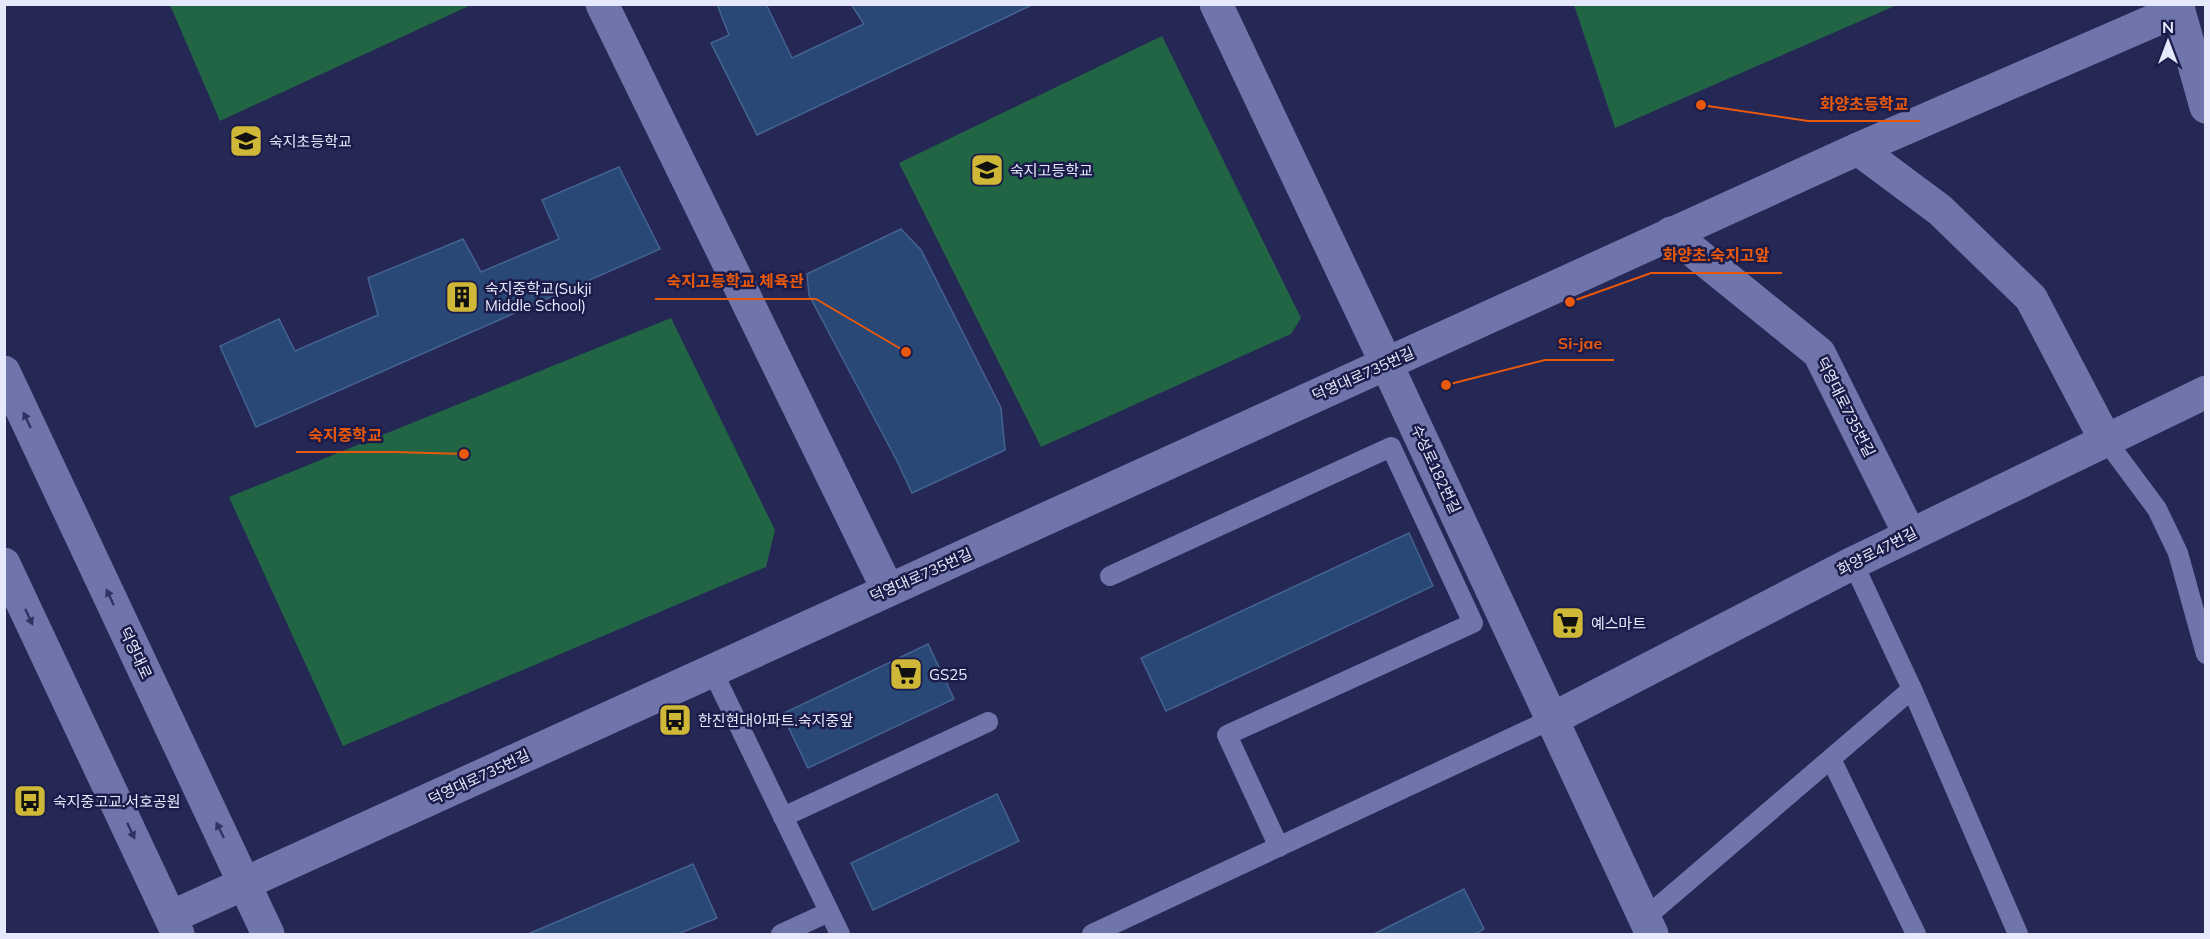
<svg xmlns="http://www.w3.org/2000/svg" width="2210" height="939" font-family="Mulish,'Noto Sans KR',sans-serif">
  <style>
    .green { fill: #216544 }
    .building { fill: #294876; stroke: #456391; stroke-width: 1.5 }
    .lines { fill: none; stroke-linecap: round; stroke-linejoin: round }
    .lane { stroke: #6f75aa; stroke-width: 20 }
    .street { stroke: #6f75aa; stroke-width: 33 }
    .secondary { stroke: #6f75aa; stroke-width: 33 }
    .oneway { fill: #313262 }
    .labels { text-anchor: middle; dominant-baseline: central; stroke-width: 5; stroke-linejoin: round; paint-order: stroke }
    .poi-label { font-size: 15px; fill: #e6e9fb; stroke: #1c1c4a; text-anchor: start }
    .street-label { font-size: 15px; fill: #e6e9fb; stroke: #1c1c4a }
    .leader { fill: none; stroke: #e8590c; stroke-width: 2 }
    .callout-dot { fill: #e8590c; stroke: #1c1c4a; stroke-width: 2 }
    .callout-label { font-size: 16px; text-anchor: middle; font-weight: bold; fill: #e8590c; stroke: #1c1c4a; stroke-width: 5; stroke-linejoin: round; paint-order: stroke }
  </style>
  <rect width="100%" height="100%" fill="#252755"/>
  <g class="green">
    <polygon points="170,5 471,5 220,121"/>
    <polygon points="1574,5 1574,4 1897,5 1615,128"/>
    <polygon points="1162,36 1301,318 1291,334 1041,447 899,163"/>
    <polygon points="671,318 775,530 766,567 343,746 229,497"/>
  </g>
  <g class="building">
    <polygon points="717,4 766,4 792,58 864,24 851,4 1034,4 757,135 711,43 729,35"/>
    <polygon points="619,167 660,249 256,427 220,346 279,319 295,351 378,315 368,278 463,239 481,272 559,239 542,200"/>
    <polygon points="901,229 921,250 1001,408 1005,450 912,493 897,461 809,295 807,274"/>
    <polygon points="1409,533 1433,586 1166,711 1141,658"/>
    <polygon points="928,644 954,699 808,768 782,714"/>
    <polygon points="997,794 1019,841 873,910 851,863"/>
    <polygon points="693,864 717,918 678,934 528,934"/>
    <polygon points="1464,889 1484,929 1475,934 1374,934"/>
  </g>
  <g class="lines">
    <g class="lane">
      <polyline points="2105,439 2157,509 2178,553 2206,654"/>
      <polyline points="1110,576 1391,447 1473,623 1227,735 1279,847"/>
      <polyline points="712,670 840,934"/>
      <polyline points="1912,689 2018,934"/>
      <polyline points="1831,759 1916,934"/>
      <polyline points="783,817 988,722"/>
      <polyline points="1645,918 1912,689 1853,563"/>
      <polyline points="781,934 829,912"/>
      <polyline points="1092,934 1552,719"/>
    </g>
    <g class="street">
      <polyline points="602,4 888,590"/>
      <polyline points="1216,4 1386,363 1652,934"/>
      <polyline points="1858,149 1940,210 2031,298 2105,439"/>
      <polyline points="1671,233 1819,353 1910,535"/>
      <polyline points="1552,719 1853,563 2206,392"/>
      <polyline points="171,917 1858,149 2178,10"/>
    </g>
    <g class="secondary">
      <polyline points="2177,4 2206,107"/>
      <polyline points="4,372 268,934"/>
      <polyline points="4,564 178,934"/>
    </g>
  </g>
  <defs><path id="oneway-solid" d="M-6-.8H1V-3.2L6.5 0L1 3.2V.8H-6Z" transform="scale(1.5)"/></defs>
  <g class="oneway">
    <use href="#oneway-solid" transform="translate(27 420) rotate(-115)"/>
    <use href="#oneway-solid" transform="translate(110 597) rotate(-115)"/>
    <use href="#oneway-solid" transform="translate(29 617) rotate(65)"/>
    <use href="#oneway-solid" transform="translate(220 830) rotate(-116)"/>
    <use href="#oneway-solid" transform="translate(131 831) rotate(65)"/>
  </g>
  <defs>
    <symbol id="school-square" viewBox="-11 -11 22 22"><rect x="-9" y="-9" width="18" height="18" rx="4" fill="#cfb837" stroke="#1c1c4a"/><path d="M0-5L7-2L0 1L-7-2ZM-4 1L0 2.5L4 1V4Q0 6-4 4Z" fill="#111"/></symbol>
    <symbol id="building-square" viewBox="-11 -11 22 22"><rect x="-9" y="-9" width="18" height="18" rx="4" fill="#cfb837" stroke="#1c1c4a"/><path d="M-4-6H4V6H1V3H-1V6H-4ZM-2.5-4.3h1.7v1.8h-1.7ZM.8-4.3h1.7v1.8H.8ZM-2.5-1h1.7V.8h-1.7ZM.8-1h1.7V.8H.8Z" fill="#111"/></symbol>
    <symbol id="supermarket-square" viewBox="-11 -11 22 22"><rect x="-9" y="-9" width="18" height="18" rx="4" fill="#cfb837" stroke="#1c1c4a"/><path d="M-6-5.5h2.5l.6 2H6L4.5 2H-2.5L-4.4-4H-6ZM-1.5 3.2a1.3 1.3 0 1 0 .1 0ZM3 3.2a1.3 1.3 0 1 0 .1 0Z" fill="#111"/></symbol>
    <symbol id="bus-square" viewBox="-11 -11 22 22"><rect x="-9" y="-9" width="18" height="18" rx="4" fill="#cfb837" stroke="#1c1c4a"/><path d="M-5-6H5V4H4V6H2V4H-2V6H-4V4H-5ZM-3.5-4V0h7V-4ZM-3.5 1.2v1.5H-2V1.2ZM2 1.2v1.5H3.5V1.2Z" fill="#111"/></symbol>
  </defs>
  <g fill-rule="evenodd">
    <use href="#school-square" x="227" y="122" width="38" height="38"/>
    <use href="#school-square" x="968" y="151" width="38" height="38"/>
    <use href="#building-square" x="443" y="278" width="38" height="38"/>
    <use href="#supermarket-square" x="1549" y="604" width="38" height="38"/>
    <use href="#supermarket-square" x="887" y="655" width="38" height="38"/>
    <use href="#bus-square" x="656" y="701" width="38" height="38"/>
    <use href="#bus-square" x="11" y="782" width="38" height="38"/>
  </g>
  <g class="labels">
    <g class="poi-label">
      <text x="269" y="141">숙지초등학교</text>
      <text x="1010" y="170">숙지고등학교</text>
      <text x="485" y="288">숙지중학교(Sukji<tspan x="485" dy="17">Middle School)</tspan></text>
      <text x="1591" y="623">예스마트</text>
      <text x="929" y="674">GS25</text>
      <text x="698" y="720">한진현대아파트.숙지중앞</text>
      <text x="53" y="801">숙지중고교.서호공원</text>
    </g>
    <g class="street-label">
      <text transform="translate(1363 374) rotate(-24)">덕영대로735번길</text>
      <text transform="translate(1846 407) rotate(63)">덕영대로735번길</text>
      <text transform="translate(1436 469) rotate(65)">수성로182번길</text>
      <text transform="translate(1877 551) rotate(-27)">화양로47번길</text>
      <text transform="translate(921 575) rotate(-24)">덕영대로735번길</text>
      <text transform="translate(136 653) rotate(65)">덕영대로</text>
      <text transform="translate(479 777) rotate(-25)">덕영대로735번길</text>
    </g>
  </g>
  <path class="leader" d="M1701 105L1808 121H1920M1570 302L1651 273H1782M906 352L816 299H655M1446 385L1545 360H1614M464 454L394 452H296"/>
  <g class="callout-dot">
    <circle cx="1701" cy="105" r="6"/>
    <circle cx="1570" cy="302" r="6"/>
    <circle cx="906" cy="352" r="6"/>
    <circle cx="1446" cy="385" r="6"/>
    <circle cx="464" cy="454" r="6"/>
  </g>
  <g class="callout-label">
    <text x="1864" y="110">화양초등학교</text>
    <text x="1716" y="261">화양초.숙지고앞</text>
    <text x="735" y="287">숙지고등학교 체육관</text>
    <text x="1580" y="349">Si-jae</text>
    <text x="345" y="441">숙지중학교</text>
  </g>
  <rect width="2210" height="939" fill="none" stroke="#e6e9fb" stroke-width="12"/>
  <g transform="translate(2168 42)" stroke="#1c1c4a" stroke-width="4.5" paint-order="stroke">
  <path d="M0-4.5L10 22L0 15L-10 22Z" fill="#e6e9fb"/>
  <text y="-9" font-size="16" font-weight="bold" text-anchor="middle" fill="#e6e9fb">N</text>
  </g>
</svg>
